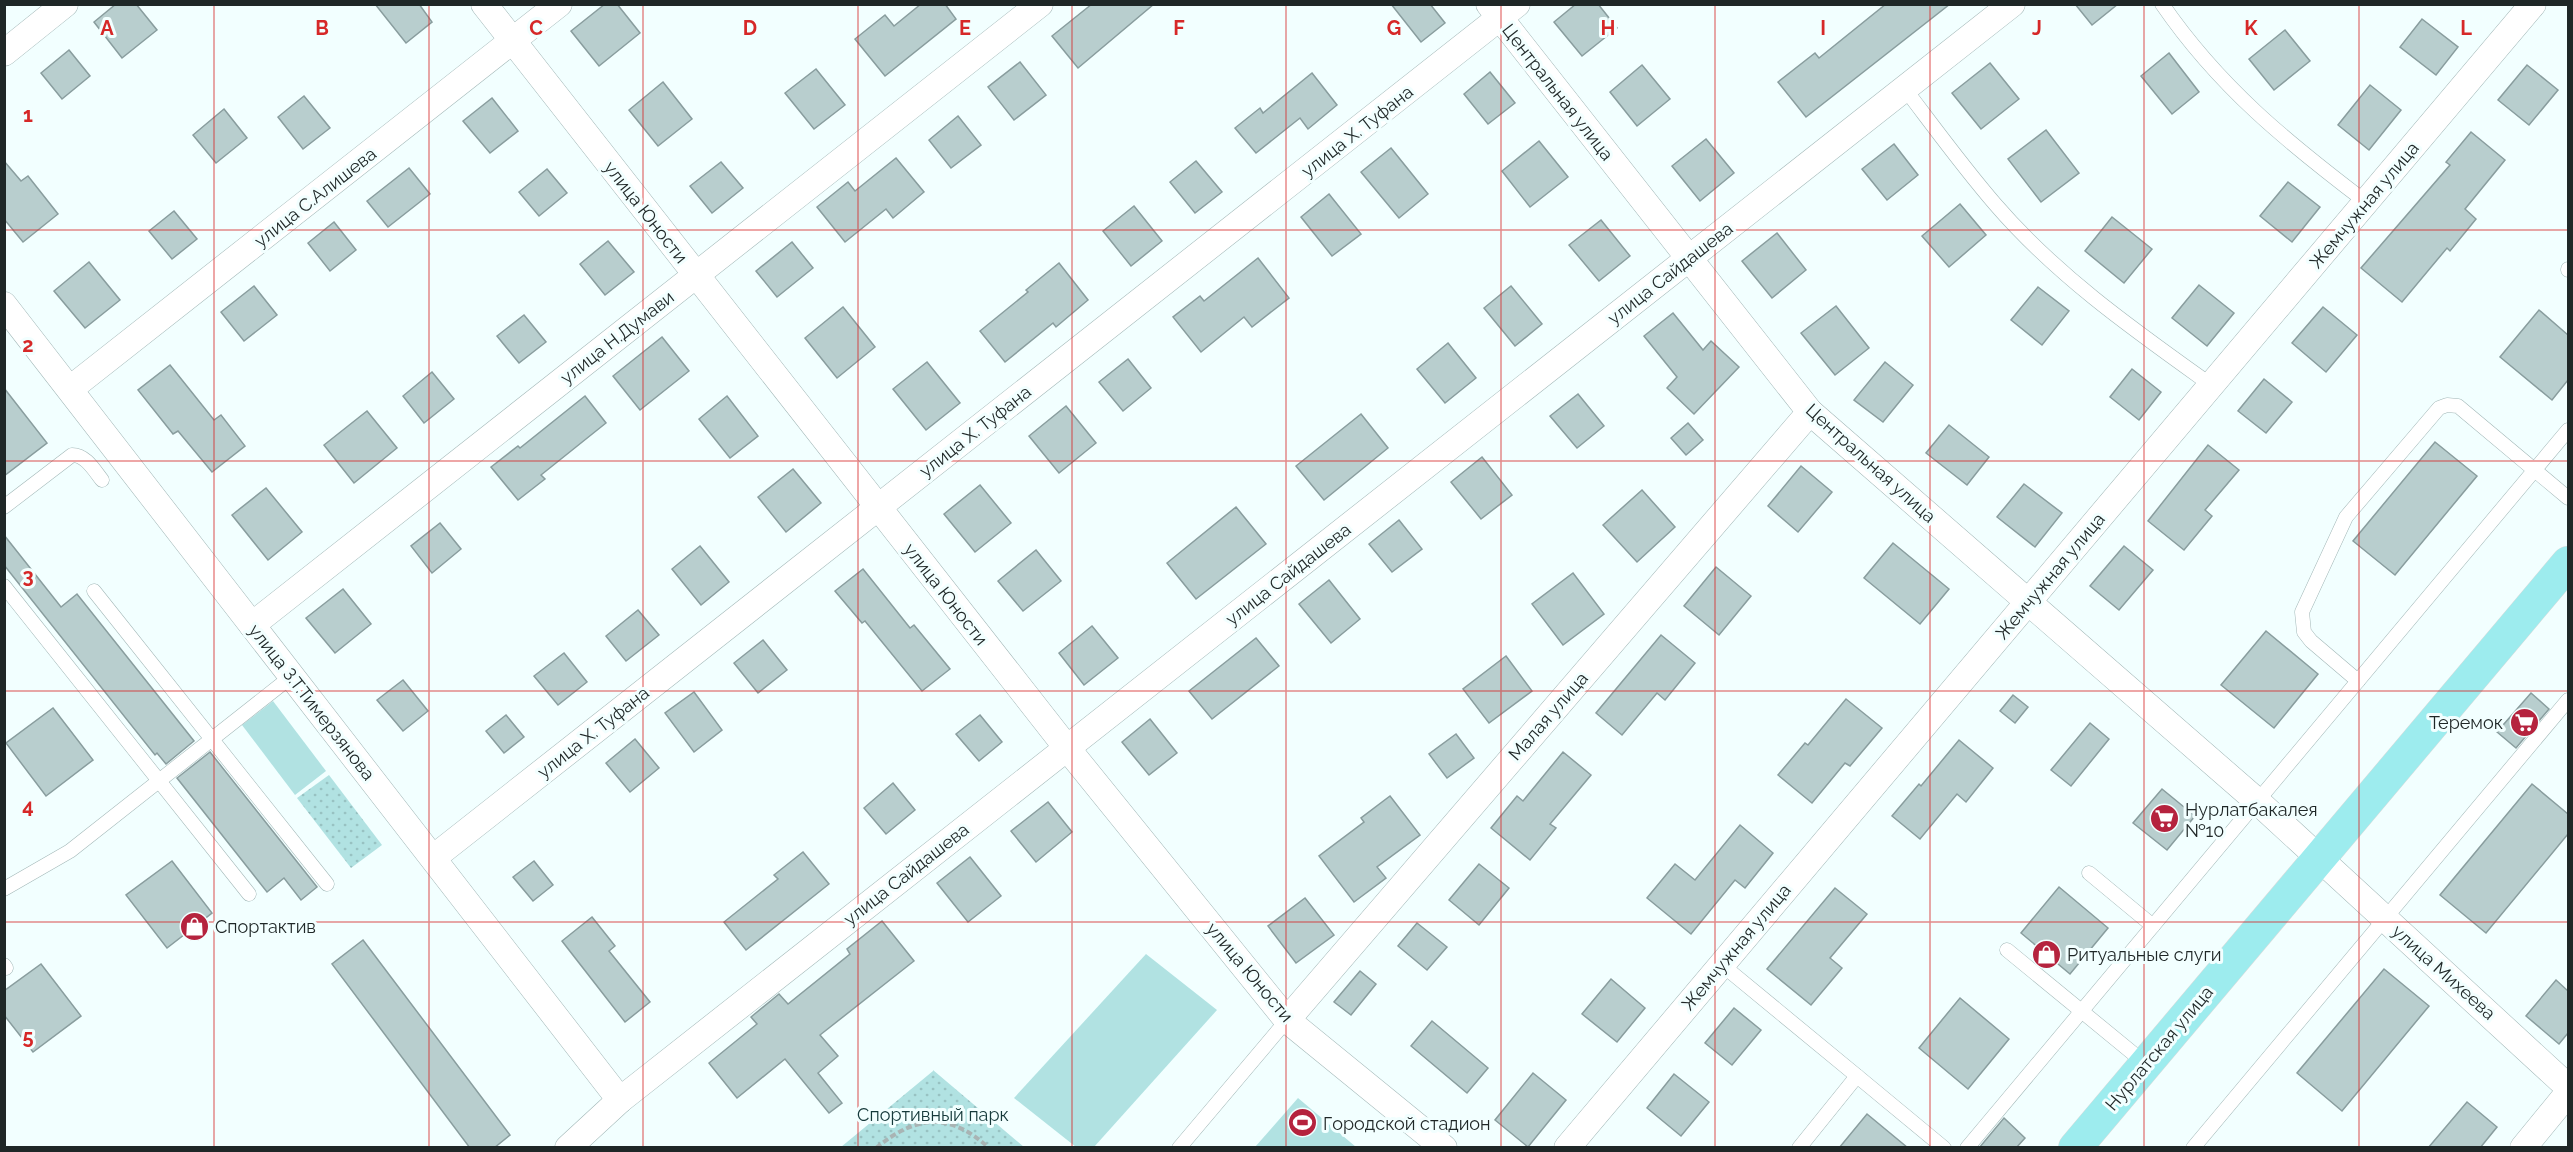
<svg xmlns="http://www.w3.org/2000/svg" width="2573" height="1152" font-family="Raleway,sans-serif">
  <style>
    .green { fill: #b1e2e2 }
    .park { fill: url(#park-dots) }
    .building { fill: #b8cece; stroke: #899d9e; stroke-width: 1.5 }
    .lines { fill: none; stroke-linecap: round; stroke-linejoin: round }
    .service-casing { stroke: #a2b7b7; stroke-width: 15 }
    .minor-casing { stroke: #a2b7b7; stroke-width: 27 }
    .primary-casing { stroke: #dbdcdc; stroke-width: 34 }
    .path { stroke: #a9b4b4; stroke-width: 4; stroke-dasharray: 6 3; stroke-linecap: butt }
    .service { stroke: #fff; stroke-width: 14 }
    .minor { stroke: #fff; stroke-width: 26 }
    .primary { stroke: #9decee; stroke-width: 33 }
    .grid { fill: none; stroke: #d62828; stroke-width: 1.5; stroke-opacity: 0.55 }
    .labels { text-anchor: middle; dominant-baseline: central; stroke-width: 6; stroke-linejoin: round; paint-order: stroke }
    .street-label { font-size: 18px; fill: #1f2727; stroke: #f2ffff }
    .poi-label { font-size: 18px; fill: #1f2727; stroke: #f2ffff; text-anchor: start }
    .park-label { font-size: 18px; fill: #15393a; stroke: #f2ffff }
    .grid-label { font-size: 20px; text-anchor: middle; font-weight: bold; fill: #d62828; stroke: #f2ffff; stroke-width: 6; stroke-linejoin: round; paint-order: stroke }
  </style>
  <defs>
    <pattern id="park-dots" width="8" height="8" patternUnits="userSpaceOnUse" patternTransform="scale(1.5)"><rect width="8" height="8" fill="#b1e2e2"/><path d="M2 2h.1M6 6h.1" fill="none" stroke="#98c2c2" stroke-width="1.8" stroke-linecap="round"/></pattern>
  </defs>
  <rect width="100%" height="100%" fill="#f2ffff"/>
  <g class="green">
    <polygon points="273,701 326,771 295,795 242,725"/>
    <polygon points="1146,954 1217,1010 1094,1147 1076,1147 1014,1098"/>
    <polygon points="1298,1098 1356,1147 1255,1147"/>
  </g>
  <g class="park">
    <polygon points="329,775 382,845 351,868 297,798"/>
    <polygon points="933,1070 1024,1147 841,1147 933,1071"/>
  </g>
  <g class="building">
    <polygon points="116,4 136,4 157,30 122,58 94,22"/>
    <polygon points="375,4 419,4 432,22 406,43"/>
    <polygon points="605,4 617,4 640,33 599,66 571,31"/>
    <polygon points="921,4 945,4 956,19 885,76 855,39 885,15 894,26"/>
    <polygon points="1092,4 1154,4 1078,68 1052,36"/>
    <polygon points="1391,4 1430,4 1445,23 1421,42"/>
    <polygon points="1576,4 1598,4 1617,28 1582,56 1554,22"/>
    <polygon points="1886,4 1950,4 1806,117 1778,82 1815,53 1819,58"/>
    <polygon points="2075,4 2118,4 2092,25"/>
    <polygon points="2422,19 2458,47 2436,75 2400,47"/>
    <polygon points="2285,30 2310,61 2274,90 2249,59"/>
    <polygon points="69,50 90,76 62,99 41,73"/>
    <polygon points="2169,53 2199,92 2172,114 2141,76"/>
    <polygon points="1020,62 1046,95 1014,120 988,87"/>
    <polygon points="1990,63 2019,99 1981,129 1952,93"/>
    <polygon points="1642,65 1670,99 1637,126 1610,92"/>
    <polygon points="2527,65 2558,90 2529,125 2498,100"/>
    <polygon points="816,69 845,105 814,129 785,93"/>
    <polygon points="1490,72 1515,103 1488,124 1464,94"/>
    <polygon points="1312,73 1337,105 1308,129 1300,118 1256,153 1235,128 1260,108 1263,113"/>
    <polygon points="663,82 692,119 658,146 629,110"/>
    <polygon points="2370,85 2401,110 2369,150 2338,125"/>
    <polygon points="304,96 330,128 303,149 278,117"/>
    <polygon points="492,98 518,131 490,153 463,121"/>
    <polygon points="224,109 247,138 216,163 193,135"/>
    <polygon points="958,116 981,145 951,168 929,140"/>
    <polygon points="2046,130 2079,173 2041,202 2008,159"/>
    <polygon points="2471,132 2505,160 2465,209 2476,219 2450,251 2447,248 2402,302 2361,268 2450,165 2446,162"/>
    <polygon points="1706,139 1734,173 1700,201 1672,166"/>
    <polygon points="1539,141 1568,177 1530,207 1502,171"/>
    <polygon points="1894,144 1918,175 1887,200 1862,169"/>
    <polygon points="1391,148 1428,194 1399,218 1361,172"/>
    <polygon points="896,158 924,192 893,218 886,209 845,242 817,207 848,182 855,191"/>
    <polygon points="4,161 21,181 28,176 58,214 23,242 4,219"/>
    <polygon points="1196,161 1222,192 1195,213 1170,182"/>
    <polygon points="721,162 743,188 712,213 690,186"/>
    <polygon points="409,168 430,194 388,227 367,201"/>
    <polygon points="547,169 567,193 539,216 519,192"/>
    <polygon points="2288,182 2320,207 2292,242 2260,216"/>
    <polygon points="1329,194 1361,234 1332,256 1301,217"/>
    <polygon points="1960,204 1986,235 1949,267 1922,236"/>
    <polygon points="1134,206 1162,241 1131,266 1103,231"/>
    <polygon points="174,211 197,239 172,259 149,231"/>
    <polygon points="2112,217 2152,249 2124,283 2085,251"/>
    <polygon points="1601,220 1630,256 1599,281 1569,245"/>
    <polygon points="334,222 356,250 330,271 308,243"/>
    <polygon points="1777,233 1806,270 1772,298 1742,261"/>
    <polygon points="608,241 634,272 605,295 580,264"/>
    <polygon points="792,242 813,268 777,297 756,271"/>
    <polygon points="1258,258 1289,298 1252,327 1244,317 1201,352 1173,317 1200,296 1204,301"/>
    <polygon points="89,262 120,300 85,328 54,291"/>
    <polygon points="1059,263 1088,300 1056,327 1053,323 1005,362 980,331 1028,292 1026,290"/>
    <polygon points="2199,285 2234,313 2207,346 2172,318"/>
    <polygon points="254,286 277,315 244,341 221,312"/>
    <polygon points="1511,286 1542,324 1515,346 1484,308"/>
    <polygon points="2038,287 2069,311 2042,345 2011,320"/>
    <polygon points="1836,306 1869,348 1835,375 1801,333"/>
    <polygon points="843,307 875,347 837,378 805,338"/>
    <polygon points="2323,307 2357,335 2326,372 2292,343"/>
    <polygon points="2539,310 2568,335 2568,380 2552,400 2500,357"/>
    <polygon points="1673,313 1703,350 1711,341 1739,367 1694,414 1667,388 1677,377 1644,336"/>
    <polygon points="524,315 546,342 519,363 497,336"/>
    <polygon points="662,337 689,371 640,410 613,376"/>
    <polygon points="1448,343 1476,378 1445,403 1417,369"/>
    <polygon points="1128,359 1151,388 1123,411 1099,382"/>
    <polygon points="927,362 960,403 926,430 893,389"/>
    <polygon points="1885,362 1913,385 1883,422 1854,400"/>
    <polygon points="170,365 214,420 221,415 245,446 212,472 178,431 173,434 138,390"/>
    <polygon points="2132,369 2161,392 2139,420 2110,397"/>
    <polygon points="432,372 454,399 424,423 403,396"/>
    <polygon points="2264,379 2292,402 2266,433 2238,411"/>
    <polygon points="4,388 47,443 4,476"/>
    <polygon points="1578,394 1604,426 1577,448 1550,416"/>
    <polygon points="585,396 606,423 541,475 545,479 518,500 491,467 518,446 520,448"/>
    <polygon points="727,396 758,436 730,458 699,419"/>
    <polygon points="1066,406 1096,443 1059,473 1029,436"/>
    <polygon points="367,411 397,448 354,483 324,445"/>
    <polygon points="1361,414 1388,448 1324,500 1296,466"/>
    <polygon points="1688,423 1703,440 1686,455 1671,438"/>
    <polygon points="1949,425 1989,457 1967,485 1926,453"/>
    <polygon points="2435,442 2477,476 2395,575 2353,541"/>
    <polygon points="2208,445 2239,470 2205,510 2212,516 2184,550 2148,521"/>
    <polygon points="1482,457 1512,495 1481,519 1451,482"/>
    <polygon points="1801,466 1832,492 1798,532 1768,506"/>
    <polygon points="793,469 821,503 786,532 758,497"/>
    <polygon points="2024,484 2062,513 2035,547 1997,517"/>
    <polygon points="980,485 1011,523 975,552 944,514"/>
    <polygon points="266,488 302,532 268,560 232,515"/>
    <polygon points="1642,490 1675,527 1637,562 1603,525"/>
    <polygon points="1236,507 1266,544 1196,599 1167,563"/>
    <polygon points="1399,520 1422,549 1392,572 1369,544"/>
    <polygon points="440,523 461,549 432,573 411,546"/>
    <polygon points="4,535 61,607 77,594 194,741 166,764 157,753 155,755 4,565"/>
    <polygon points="1893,543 1949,589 1920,624 1864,578"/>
    <polygon points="700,546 729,582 701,605 672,569"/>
    <polygon points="2124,546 2153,570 2119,610 2090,586"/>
    <polygon points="1036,550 1061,581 1023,611 998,581"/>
    <polygon points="1716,567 1751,596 1719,635 1684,606"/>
    <polygon points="863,569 910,628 914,625 950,669 922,691 865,621 862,623 835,591"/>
    <polygon points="1573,573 1604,614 1563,645 1532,604"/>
    <polygon points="1329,580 1360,619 1331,643 1299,604"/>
    <polygon points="343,589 371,624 335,653 306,618"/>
    <polygon points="638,610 659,635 626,661 606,636"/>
    <polygon points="1092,626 1118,658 1084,685 1059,653"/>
    <polygon points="2266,631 2318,674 2274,728 2221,685"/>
    <polygon points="1661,635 1695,663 1665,700 1657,693 1622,735 1596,713"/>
    <polygon points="1256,638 1279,666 1212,719 1189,691"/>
    <polygon points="763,640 787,670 758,693 734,663"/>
    <polygon points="564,653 587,682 558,705 534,676"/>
    <polygon points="1506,656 1532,691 1489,723 1463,689"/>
    <polygon points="403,680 428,711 403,731 377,700"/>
    <polygon points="694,692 722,730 694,752 665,713"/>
    <polygon points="2531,693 2549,709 2516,748 2497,732"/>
    <polygon points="2013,695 2028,707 2015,723 2000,711"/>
    <polygon points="1846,699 1882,728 1850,766 1845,763 1812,803 1778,775 1805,743 1808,745"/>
    <polygon points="53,708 93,760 46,796 6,743"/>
    <polygon points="506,715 524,737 504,753 486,731"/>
    <polygon points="980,715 1002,742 979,761 956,734"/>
    <polygon points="1150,719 1177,753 1149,775 1122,742"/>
    <polygon points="2090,723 2109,739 2071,786 2051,770"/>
    <polygon points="1456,734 1474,758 1447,778 1429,754"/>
    <polygon points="635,739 659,768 630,792 606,763"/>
    <polygon points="1959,740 1993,768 1966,802 1957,794 1920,839 1892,816 1919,784 1921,786"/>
    <polygon points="210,752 317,887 301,900 284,878 267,892 177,778"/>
    <polygon points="1563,752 1591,775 1550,824 1556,828 1530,860 1491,828 1517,796 1523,801"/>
    <polygon points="893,783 915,810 886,834 864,808"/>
    <polygon points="2532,784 2568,814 2568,834 2486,933 2440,895"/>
    <polygon points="2162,789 2195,816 2167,850 2133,823"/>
    <polygon points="1390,796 1420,835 1377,867 1386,878 1354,902 1319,856 1364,822 1361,818"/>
    <polygon points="1048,802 1072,832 1036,862 1011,831"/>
    <polygon points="1740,825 1773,853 1745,888 1735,880 1691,934 1647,898 1675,864 1695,880"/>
    <polygon points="803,852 829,884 746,950 724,922 778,879 774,875"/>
    <polygon points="970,857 1001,896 968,922 937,883"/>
    <polygon points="172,861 212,913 167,948 126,895"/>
    <polygon points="534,861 553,885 533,901 513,877"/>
    <polygon points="1479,864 1509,888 1479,925 1449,900"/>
    <polygon points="2059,887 2108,928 2070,974 2021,933"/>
    <polygon points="1835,888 1867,914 1830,958 1842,968 1811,1005 1767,969"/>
    <polygon points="1305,898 1334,935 1296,963 1268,926"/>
    <polygon points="592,917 615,946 609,951 650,1002 625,1022 562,941"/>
    <polygon points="882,921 914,961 820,1035 838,1056 818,1073 842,1103 829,1113 785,1059 737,1098 709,1063 757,1024 751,1017 779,994 788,1004 850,954 847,949"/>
    <polygon points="1417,923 1447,947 1427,970 1398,946"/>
    <polygon points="363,940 510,1135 494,1148 470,1148 332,964"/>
    <polygon points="41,964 81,1016 33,1052 4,1015 4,991"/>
    <polygon points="2384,969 2429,1006 2342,1111 2297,1073"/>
    <polygon points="1360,971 1376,984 1351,1015 1334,1002"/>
    <polygon points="1611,979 1645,1008 1617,1042 1582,1014"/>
    <polygon points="2556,980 2568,991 2568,1033 2559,1044 2526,1016"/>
    <polygon points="1960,998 2009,1039 1968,1089 1919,1048"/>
    <polygon points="1734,1008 1761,1030 1732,1065 1705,1043"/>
    <polygon points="1432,1021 1488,1068 1467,1093 1411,1046"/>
    <polygon points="1533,1073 1566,1100 1528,1147 1495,1120"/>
    <polygon points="1674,1074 1709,1102 1681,1136 1647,1108"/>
    <polygon points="2467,1102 2497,1127 2480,1148 2428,1148"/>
    <polygon points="1867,1114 1908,1148 1839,1148"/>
    <polygon points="2004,1118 2025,1138 2016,1148 1979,1148"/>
  </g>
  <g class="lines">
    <defs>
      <g id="service">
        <path d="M2162,4C2219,87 2287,142 2366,202"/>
        <path d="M1905,89C1934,127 1963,167 1995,204C2057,276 2134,330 2211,385"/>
        <polyline points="2568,269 2568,270"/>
        <path d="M4,507L72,455C86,455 94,470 102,480"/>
        <polyline points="4,586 249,894"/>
        <polyline points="94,591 327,884"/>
        <polyline points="2358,681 2311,641 2304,632 2302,612 2346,517 2439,408 2447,405 2458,406 2568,498"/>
        <polyline points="2089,873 2153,926"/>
        <polyline points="4,889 70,851 292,676"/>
        <polyline points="2007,950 2146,1064"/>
        <polyline points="1721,964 1857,1076"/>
        <polyline points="4,965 6,968"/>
        <polyline points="1179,1148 1287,1020"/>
        <polyline points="1799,1148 1857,1076 1944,1148"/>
        <polyline points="1967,1148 2568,430"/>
        <polyline points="2193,1148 2568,700"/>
      </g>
      <g id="minor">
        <polyline points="484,4 1067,748 1287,1020 1444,1148"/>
        <polyline points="1489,4 1810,412 2257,801 2568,1087"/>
        <polyline points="4,53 65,4"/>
        <polyline points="4,305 620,1100"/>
        <polyline points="70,389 559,4"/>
        <polyline points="252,625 1040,4"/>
        <polyline points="433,858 1517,4"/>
        <polyline points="1287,1020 1810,412"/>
        <polyline points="568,1148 620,1100 2012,4"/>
        <polyline points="1567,1148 2533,4"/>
        <polyline points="2523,1148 2568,1093"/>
      </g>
      <polyline id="primary" points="2075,1148 2568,563"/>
    </defs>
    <use href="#service" class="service-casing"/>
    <use href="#minor" class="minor-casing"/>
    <use href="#primary" class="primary-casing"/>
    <path class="path" d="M876,1148C916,1115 950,1112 989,1148"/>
    <use href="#service" class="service"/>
    <use href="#minor" class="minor"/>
    <use href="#primary" class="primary"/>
  </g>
  <path class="grid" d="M214,4V1148M429,4V1148M643,4V1148M858,4V1148M1072,4V1148M1286,4V1148M1501,4V1148M1715,4V1148M1930,4V1148M2144,4V1148M2359,4V1148M4,230H2568M4,461H2568M4,691H2568M4,922H2568"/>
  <defs>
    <symbol id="supermarket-disc" viewBox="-11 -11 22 22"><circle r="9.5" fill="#b5233e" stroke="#f2ffff"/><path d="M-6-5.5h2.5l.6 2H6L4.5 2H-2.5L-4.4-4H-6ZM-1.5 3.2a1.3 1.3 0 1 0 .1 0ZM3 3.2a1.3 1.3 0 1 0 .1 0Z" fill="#fff"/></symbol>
    <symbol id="shop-disc" viewBox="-11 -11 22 22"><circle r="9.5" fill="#b5233e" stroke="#f2ffff"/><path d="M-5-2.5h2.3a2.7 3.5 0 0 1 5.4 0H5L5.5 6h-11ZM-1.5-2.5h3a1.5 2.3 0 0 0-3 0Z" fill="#fff"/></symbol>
    <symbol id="stadium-disc" viewBox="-11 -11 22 22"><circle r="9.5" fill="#b5233e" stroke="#f2ffff"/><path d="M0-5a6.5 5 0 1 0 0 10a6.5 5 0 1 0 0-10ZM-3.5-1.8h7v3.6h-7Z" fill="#fff"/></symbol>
  </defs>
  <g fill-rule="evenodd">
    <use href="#supermarket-disc" x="2508" y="706" width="33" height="33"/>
    <use href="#supermarket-disc" x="2148" y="802" width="33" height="33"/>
    <use href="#shop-disc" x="178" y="910" width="33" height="33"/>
    <use href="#shop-disc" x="2030" y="938" width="33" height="33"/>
    <use href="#stadium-disc" x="1286" y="1106" width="33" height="33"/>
  </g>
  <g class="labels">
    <g class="street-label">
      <text transform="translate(1558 92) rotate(52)">Центральная улица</text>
      <text transform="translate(1357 131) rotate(-38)">улица Х. Туфана</text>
      <text transform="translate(315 197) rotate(-38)">улица С.Алишева</text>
      <text transform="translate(2364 205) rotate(-50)">Жемчужная улица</text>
      <text transform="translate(646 212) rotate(52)">улица Юности</text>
      <text transform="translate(1670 273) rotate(-38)">улица Сайдашева</text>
      <text transform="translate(617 337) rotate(-38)">улица Н.Думави</text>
      <text transform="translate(975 431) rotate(-38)">улица Х. Туфана</text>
      <text transform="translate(1871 463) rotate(42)">Центральная улица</text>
      <text transform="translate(1288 574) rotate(-38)">улица Сайдашева</text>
      <text transform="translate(2050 576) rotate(-50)">Жемчужная улица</text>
      <text transform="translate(946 594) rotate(52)">улица Юности</text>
      <text transform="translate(312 702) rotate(52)">улица З.Т.Тимерзянова</text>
      <text transform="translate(1548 716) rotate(-49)">Малая улица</text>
      <text transform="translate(593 732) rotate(-38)">улица Х. Туфана</text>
      <text transform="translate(906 874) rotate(-38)">улица Сайдашева</text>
      <text transform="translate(1736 947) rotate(-50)">Жемчужная улица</text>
      <text transform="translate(1250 972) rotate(50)">улица Юности</text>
      <text transform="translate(2444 972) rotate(42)">улица Михеева</text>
      <text transform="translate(2159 1048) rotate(-50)">Нурлатская улица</text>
    </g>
    <g class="poi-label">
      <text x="2503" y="722" text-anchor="end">Теремок</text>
      <text x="2185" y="809">Нурлатбакалея<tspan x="2185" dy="21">№10</tspan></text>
      <text x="215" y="926">Спортактив</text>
      <text x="2067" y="954">Ритуальные слуги</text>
      <text x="1323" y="1123">Городской стадион</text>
    </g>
    <g class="park-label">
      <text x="933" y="1114">Спортивный парк</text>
    </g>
  </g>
  <g class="grid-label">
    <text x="107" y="35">A</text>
    <text x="322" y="35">B</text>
    <text x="536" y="35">C</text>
    <text x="750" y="35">D</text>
    <text x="965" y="35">E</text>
    <text x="1179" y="35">F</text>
    <text x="1394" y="35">G</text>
    <text x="1608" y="35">H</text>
    <text x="1823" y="35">I</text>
    <text x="2037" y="35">J</text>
    <text x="2251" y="35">K</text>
    <text x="2466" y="35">L</text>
    <text x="28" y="122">1</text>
    <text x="28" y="352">2</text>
    <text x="28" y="583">3</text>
    <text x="28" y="813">4</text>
    <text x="28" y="1044">5</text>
  </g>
  <rect width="2573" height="1152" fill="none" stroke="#1f2727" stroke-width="12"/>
</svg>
